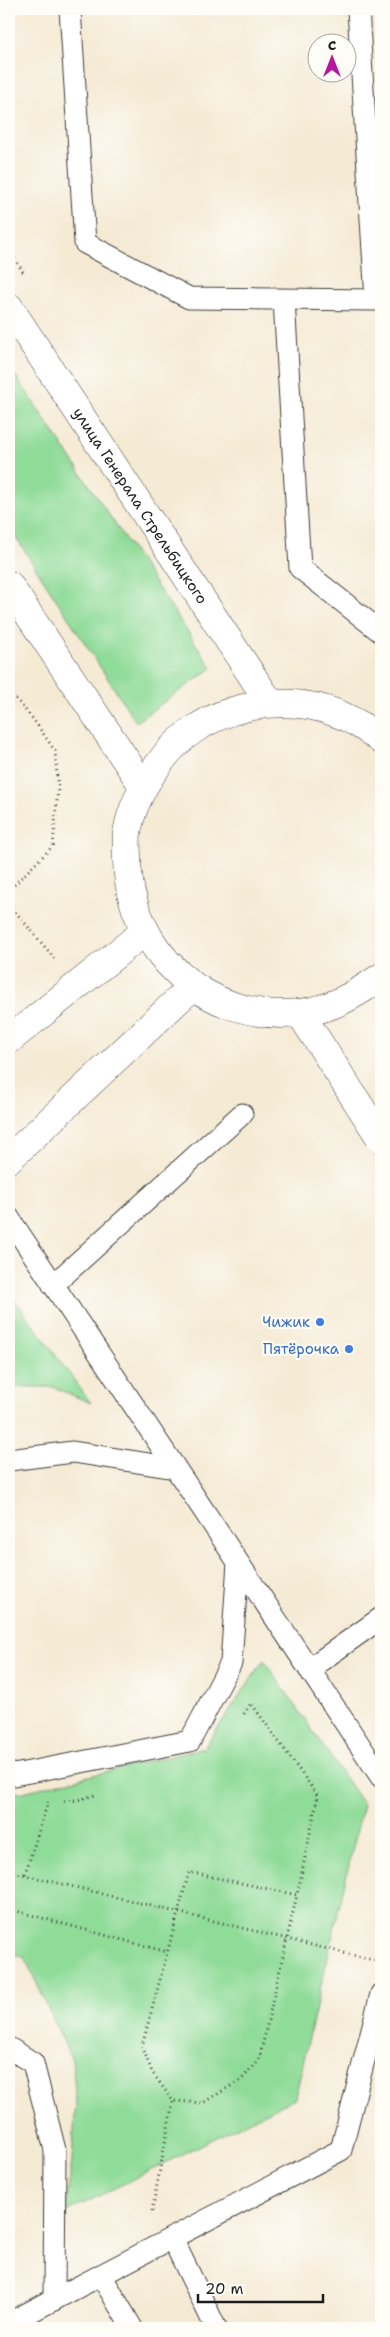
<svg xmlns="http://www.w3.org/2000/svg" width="390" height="2337" font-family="'Shantell Sans',sans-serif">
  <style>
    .green { fill: #8fdb98; stroke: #567c5a }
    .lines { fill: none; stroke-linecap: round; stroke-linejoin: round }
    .service-casing { stroke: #3d3b38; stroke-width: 23 }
    .minor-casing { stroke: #3d3b38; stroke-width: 29 }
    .path { stroke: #3d3b38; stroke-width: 3; stroke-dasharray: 1 4; stroke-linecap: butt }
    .service { stroke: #fff; stroke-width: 21 }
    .minor { stroke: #fff; stroke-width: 28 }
    .shop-dot { fill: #3f7fe0; stroke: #fdfcf7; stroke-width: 2 }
    .labels { text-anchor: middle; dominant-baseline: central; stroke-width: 4.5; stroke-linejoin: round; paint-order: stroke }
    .street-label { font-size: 15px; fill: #1c1c1c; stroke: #fdfcf7 }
    .shop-label { font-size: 15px; fill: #366cbe; stroke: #fdfcf7; text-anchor: end }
  </style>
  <rect width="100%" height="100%" fill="#fdfcf7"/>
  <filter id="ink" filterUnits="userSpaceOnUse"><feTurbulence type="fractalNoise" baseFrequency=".02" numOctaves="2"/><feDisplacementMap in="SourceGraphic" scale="10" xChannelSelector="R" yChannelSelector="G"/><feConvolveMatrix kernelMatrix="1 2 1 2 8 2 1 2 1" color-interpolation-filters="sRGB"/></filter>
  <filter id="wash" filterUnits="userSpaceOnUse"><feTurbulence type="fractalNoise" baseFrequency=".0096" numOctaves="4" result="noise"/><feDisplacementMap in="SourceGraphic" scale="20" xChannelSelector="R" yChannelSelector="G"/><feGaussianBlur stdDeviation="1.12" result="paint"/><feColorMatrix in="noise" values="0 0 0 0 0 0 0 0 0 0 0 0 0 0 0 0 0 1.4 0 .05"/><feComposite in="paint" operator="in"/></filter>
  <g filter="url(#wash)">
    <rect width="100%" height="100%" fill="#f5ead4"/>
    <g class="green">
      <polygon points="9,366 212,668 136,722 9,527"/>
      <polygon points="9,1292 91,1403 53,1387 9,1387"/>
      <polygon points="264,1660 363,1804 295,2098 65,2213 72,2161 76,2101 72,2060 25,1958 9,1952 9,1790 19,1793 204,1748"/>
    </g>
  </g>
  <g filter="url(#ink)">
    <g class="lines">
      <defs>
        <g id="service">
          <polyline points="70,9 85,243 189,298 376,300 358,9"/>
          <polyline points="284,300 300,568 381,632"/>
          <polyline points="9,1218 381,1777"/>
          <polyline points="53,1285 242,1114"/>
          <polyline points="9,1460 73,1452 175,1468"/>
          <polyline points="309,1669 381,1618"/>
          <polyline points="9,1773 14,1775 190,1741 231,1663 238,1563"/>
          <polyline points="9,2048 33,2063 55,2150 54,2300"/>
          <polyline points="172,2238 216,2328"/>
          <polyline points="101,2275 132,2328"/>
          <polyline points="9,2323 341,2150 381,1994"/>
        </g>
        <g id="minor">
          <path id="s1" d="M9,307L270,703"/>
          <polyline points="9,585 143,786"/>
          <path d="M381,740C343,708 297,697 248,707C210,715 177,736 156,768C142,787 131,810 127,833C126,841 127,851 127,860C129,951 207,1023 299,1013C331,1010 356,994 381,977"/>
          <polyline points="300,1013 381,1139"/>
          <polyline points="9,1040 144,932"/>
          <polyline points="9,1159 193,986"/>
        </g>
      </defs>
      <use href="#service" class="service-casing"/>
      <use href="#minor" class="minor-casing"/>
      <g class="path">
        <polyline points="9,250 25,275"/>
        <polyline points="9,666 16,661"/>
        <polyline points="9,691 33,719 55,751 58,789 53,846 9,890"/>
        <polyline points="9,904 55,959"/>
        <polyline points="9,1348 9,1349"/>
        <polyline points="244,1714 251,1703 318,1796 297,1895 189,1872 142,2046 152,2072 173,2101 203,2103 242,2079 259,2060 297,1895"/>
        <polyline points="64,1801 77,1800 95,1795"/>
        <polyline points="9,1871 377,1961"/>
        <polyline points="25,1874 48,1802"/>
        <polyline points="9,1909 167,1952"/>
        <polyline points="152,2211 173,2101"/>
      </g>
      <use href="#service" class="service"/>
      <use href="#minor" class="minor"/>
    </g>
  </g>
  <g class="shop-dot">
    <circle cx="320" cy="1322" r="5"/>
    <circle cx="349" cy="1349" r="5"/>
  </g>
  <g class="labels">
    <g class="street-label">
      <text stroke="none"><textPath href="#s1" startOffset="238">улица Генерала Стрельбицкого</textPath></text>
    </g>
    <g class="shop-label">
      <text x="310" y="1322">Чижик</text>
      <text x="339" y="1349">Пятёрочка</text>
    </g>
  </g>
  <rect width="390" height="2337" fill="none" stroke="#fdfcf7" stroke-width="30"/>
  <g transform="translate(332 58)"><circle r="24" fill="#fdfcf7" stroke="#a3a29f"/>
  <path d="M0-4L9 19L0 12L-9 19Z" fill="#b5179e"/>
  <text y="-8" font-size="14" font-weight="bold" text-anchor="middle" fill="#1c1c1c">С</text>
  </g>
  <path d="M198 2294v8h125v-8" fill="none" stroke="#1c1c1c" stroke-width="2.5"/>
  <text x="205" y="2294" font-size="15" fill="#1c1c1c" stroke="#fdfcf7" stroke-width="4" paint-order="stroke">20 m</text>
</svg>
